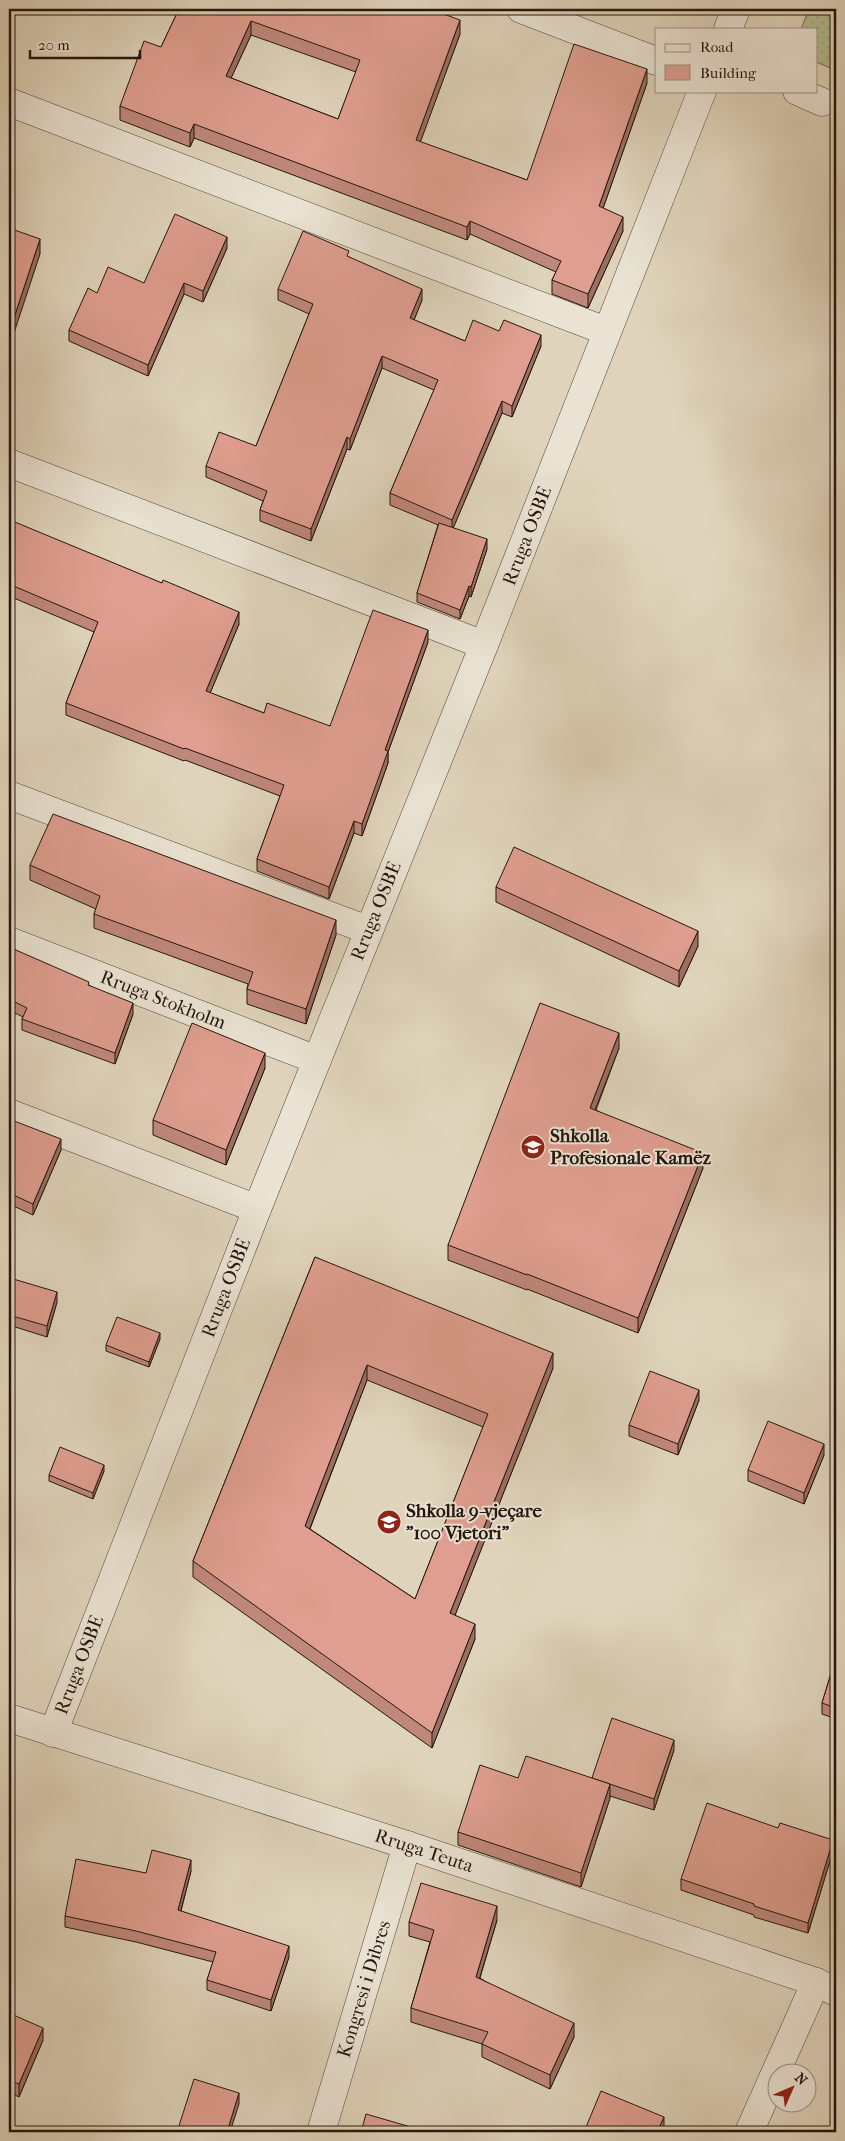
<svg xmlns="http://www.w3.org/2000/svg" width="845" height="2141" font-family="'IM FELL French Canon',serif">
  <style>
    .grass { fill: url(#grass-dots); stroke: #6c694e }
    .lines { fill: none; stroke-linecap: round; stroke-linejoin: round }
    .minor-casing { stroke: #544639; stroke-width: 29 }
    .minor { stroke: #eae3d3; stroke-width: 28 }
    .wall { fill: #c0887b; stroke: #25160e; fill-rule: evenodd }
    .shaded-wall { fill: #9c6f64; stroke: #25160e }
    .building { fill: #df9e8f; stroke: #25160e; fill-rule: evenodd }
    .labels { text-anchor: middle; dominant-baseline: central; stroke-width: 4; stroke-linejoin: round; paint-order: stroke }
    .street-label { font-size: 19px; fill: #25160e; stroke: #eae3d3 }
    .poi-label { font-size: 19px; font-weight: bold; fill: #25160e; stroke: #eae3d3; text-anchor: start }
  </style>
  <defs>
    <pattern id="grass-dots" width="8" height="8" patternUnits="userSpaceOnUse" patternTransform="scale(1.25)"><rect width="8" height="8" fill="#b3bc8f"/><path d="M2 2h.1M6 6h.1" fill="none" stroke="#9aa17a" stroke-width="1.8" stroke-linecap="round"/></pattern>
  </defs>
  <rect width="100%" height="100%" fill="#dfd4bb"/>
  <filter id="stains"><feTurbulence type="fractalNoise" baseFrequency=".004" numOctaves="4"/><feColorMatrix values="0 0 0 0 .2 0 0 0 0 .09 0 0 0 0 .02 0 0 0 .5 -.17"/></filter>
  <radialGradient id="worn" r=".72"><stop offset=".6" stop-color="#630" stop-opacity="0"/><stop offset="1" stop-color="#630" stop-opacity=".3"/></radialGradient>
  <polygon class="grass" points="809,9 822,9 836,15 835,70 816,62 816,29 801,29"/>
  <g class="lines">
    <defs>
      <g id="minor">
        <polyline points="521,9 656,61"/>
        <polyline points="728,29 736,9"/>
        <polyline points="797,91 822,102"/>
        <polyline points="9,102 606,331"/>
        <polyline points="9,463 484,645"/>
        <polyline points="9,795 368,930"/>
        <polyline points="9,941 317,1060"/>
        <polyline points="9,1113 257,1209"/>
        <polyline points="9,1718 407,1845 816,1982 836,1992"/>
        <polyline points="53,1733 257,1209 484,645 702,91"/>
        <polyline points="321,2132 407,1845"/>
        <polyline points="749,2132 816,1982"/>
      </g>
    </defs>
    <use href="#minor" class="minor-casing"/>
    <use href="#minor" class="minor"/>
  </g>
  <g class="wall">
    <polygon points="97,9 111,9 109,14"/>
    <path d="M179,9L460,34L420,142L527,180L647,83L603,208L623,231L588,308L552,294V280L556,272L470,234L467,240L194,138L190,147L120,120V106L161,47ZM251,35L356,72L338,119L231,78Z"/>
    <polygon points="227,248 203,302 184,294 148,376 69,341 69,330 97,293 144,283"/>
    <polygon points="349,257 422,300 414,320 465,341 499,331 541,346 512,417 502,413 453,528 487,549 471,597 469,596 460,619 417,602 417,593 438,525 390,505 390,493 434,390 382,368 350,450 347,449 311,541 260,521 260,510 263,501 206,477 206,466 256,446 309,314 278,300 278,289"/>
    <polygon points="9,523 239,624 210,693 264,713 330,726 428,642 388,752 388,763 362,836 354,833 329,899 257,871 257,859 280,796 185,760 184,761 66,715 66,703 94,632 9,596"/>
    <polygon points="30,865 336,935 306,1024 247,1004 247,989 248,984 94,928 94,914 96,909 30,880"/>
    <polygon points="496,887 698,946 679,987 496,902"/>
    <polygon points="9,947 89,985 133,1014 115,1064 22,1030 22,1019 23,1017 9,1010"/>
    <polygon points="619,1048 596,1110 703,1168 638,1333 527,1289 527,1290 448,1260 448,1245"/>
    <polygon points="265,1068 226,1165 153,1135 153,1120"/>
    <polygon points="9,1119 61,1150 33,1215 9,1204"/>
    <path d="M315,1257L553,1368L455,1615L475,1639L432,1748L193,1577V1561ZM367,1380L483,1427L415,1599L310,1529Z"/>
    <polygon points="9,1283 57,1302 47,1337 9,1325"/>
    <polygon points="160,1339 149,1367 106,1351 106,1345"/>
    <polygon points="699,1400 678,1455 629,1436 629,1425"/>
    <polygon points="824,1455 804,1504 748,1481 748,1470"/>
    <polygon points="104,1471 93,1499 49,1481 49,1475"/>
    <polygon points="836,1657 836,1719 822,1714 822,1703"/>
    <polygon points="674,1750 654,1810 610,1796 610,1798 581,1887 458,1845 458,1832 518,1778 592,1778"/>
    <polygon points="778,1828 833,1851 808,1933 754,1917 754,1915 681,1890 681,1879"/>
    <polygon points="191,1871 181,1911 289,1957 271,2011 207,1990 207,1980 213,1962 136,1942 65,1927 65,1916 146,1873"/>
    <polygon points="497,1920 480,1978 574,2037 550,2089 482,2057 482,2044 411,2022 411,2008 430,1942 409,1936 409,1922"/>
    <polygon points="9,2013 43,2040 19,2097 9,2092"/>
  </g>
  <g class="shaded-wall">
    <polygon points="460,20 460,34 416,154 416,140"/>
    <polygon points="251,21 251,35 226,89 226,76"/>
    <polygon points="647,69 647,83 599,220 599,206"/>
    <polygon points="194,124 194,138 190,147 190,133"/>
    <polygon points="623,217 623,231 588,308 588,294"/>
    <polygon points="470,221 470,234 467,240 467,227"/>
    <polygon points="227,237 227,248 203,302 203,291"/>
    <polygon points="40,239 40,254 9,348 9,333"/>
    <polygon points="184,283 184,294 148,376 148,365"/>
    <polygon points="422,289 422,300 410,330 410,318"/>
    <polygon points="541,335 541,346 512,417 512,406"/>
    <polygon points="382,356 382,368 350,450 350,439"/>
    <polygon points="502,401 502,413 452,531 452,520"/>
    <polygon points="347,437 347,449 311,541 311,529"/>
    <polygon points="487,539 487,549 471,597 471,587"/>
    <polygon points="469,586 469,596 460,619 460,610"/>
    <polygon points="239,612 239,624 206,703 206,691"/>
    <polygon points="428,630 428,642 388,752 388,763 362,836 362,824 385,750"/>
    <polygon points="354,821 354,833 329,899 329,887"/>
    <polygon points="336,920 336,935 306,1024 306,1009"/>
    <polygon points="698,931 698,946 679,987 679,971"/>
    <polygon points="133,1003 133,1014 115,1064 115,1053"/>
    <polygon points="619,1033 619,1048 590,1123 590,1108"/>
    <polygon points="265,1053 265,1068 226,1165 226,1150"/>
    <polygon points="61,1139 61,1150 33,1215 33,1204"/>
    <polygon points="703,1153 703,1168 638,1333 638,1318"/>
    <polygon points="57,1292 57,1302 47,1337 47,1326"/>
    <polygon points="160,1333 160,1339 149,1367 149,1362"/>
    <polygon points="553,1353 553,1368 450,1628 450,1613"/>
    <polygon points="367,1365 367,1380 305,1541 305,1526"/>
    <polygon points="699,1390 699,1400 678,1455 678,1444"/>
    <polygon points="824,1444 824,1455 804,1504 804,1493"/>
    <polygon points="104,1465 104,1471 93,1499 93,1493"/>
    <polygon points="475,1624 475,1639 432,1748 432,1733"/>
    <polygon points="674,1740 674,1750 654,1810 654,1799"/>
    <polygon points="610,1784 610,1798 581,1887 581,1873"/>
    <polygon points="833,1840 833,1851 808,1933 808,1923"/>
    <polygon points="191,1860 191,1871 178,1921 178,1910"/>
    <polygon points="497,1906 497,1920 476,1990 476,1977"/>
    <polygon points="289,1946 289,1957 271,2011 271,2000"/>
    <polygon points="574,2023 574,2037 550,2089 550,2075"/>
    <polygon points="43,2028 43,2040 19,2097 19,2084"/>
    <polygon points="239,2093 239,2104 230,2132 227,2132"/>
    <polygon points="664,2117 664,2128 662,2132 657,2132"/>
  </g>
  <g class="building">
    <path d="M179,9H430L460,20L416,140L527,180L574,44L647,69L599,206L623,217L588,294L552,280L561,261L470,221L467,227L194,124L190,133L120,106L144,41L161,47ZM251,21L360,60L338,119L226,76Z"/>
    <polygon points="175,214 227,237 203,291 184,283 148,365 69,330 88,288 97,293 108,267 144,283"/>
    <polygon points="9,228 40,239 9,333"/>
    <polygon points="303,231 349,251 347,256 422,289 410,318 465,341 473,320 499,331 504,320 541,335 512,406 502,401 452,520 390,493 438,380 382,356 350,439 347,437 311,529 260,510 267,491 206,466 219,432 256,446 313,304 278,289"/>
    <polygon points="10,520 162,583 163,580 239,612 206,691 264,713 267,703 330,726 373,610 428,630 385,750 388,751 362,824 354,821 329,887 257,859 284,785 185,748 184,749 66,703 98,622 9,584 9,523"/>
    <polygon points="439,523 487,539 471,587 469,586 460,610 417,593"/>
    <polygon points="53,814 336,920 306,1009 247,989 253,972 94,914 100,896 30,865"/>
    <polygon points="514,847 698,931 679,971 496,887"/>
    <polygon points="9,947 89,982 88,985 133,1003 115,1053 22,1019 27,1008 9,999"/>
    <polygon points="540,1003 619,1033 590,1108 703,1153 638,1318 527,1274 527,1275 448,1245"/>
    <polygon points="192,1023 265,1053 226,1150 153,1120"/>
    <polygon points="9,1119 61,1139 33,1204 9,1193"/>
    <path d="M315,1257L553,1353L450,1613L475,1624L432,1733L193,1561ZM367,1365L488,1414L415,1599L305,1526Z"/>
    <polygon points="10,1278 57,1292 47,1326 9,1315 9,1283"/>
    <polygon points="117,1317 160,1333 149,1362 106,1345"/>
    <polygon points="650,1371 699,1390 678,1444 629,1425"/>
    <polygon points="768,1421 824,1444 804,1493 748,1470"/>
    <polygon points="60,1447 104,1465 93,1493 49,1475"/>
    <polygon points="836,1657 836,1708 822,1703"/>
    <polygon points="612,1718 674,1740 654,1799 592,1778"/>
    <polygon points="526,1756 610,1784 581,1873 458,1832 480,1765 518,1778"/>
    <polygon points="707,1803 778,1828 780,1823 833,1840 808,1923 754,1906 754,1904 681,1879"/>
    <polygon points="152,1850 191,1860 178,1910 289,1946 271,2000 207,1980 216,1952 136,1931 65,1916 76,1859 146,1873"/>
    <polygon points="421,1883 497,1906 476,1977 574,2023 550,2075 482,2044 488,2032 411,2008 434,1930 409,1922"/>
    <polygon points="9,2013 43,2028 19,2084 9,2080"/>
    <polygon points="194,2079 239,2093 227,2132 177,2132"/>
    <polygon points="601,2091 664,2117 657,2132 584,2132"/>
    <polygon points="366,2114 428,2132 361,2132"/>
  </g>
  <defs>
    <symbol id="school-disc" viewBox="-11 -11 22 22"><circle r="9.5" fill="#8f2418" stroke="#eae3d3"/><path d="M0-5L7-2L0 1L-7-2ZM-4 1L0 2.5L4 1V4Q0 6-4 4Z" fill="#fff"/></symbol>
  </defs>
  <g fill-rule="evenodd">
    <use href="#school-disc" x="519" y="1133" width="28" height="28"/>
    <use href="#school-disc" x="375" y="1508" width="28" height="28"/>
  </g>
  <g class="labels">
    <g class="street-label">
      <text transform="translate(527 536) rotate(-69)">Rruga OSBE</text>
      <text transform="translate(376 911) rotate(-68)">Rruga OSBE</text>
      <text transform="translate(163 1000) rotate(21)">Rruga Stokholm</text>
      <text transform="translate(226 1288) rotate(-69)">Rruga OSBE</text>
      <text transform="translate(79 1665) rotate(-69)">Rruga OSBE</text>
      <text transform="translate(424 1851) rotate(18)">Rruga Teuta</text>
      <text transform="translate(364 1989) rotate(-73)">Kongresi i Dibres</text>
    </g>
    <g class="poi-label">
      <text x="550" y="1136">Shkolla<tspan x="550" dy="22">Profesionale Kamëz</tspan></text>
      <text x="406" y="1511">Shkolla 9-vjeçare<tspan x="406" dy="22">"100 Vjetori"</tspan></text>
    </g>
  </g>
  <rect width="845" height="2141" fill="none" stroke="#dfd4bb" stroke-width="30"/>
  <rect x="10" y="10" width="825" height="2121" fill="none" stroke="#25160e" stroke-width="2.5"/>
  <rect x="15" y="15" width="815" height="2111" fill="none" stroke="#25160e"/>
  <rect x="655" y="28" width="162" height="65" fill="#eae3d3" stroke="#9b9184"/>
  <rect x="665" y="44" width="25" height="8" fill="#eae3d3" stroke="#9b9184"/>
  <text x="700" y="52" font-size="15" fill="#25160e">Road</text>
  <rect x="665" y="65" width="25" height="15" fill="#df9e8f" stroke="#9b9184"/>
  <text x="700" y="78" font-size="15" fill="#25160e">Building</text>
  <g transform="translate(792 2088) rotate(45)"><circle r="24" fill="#eae3d3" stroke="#9b9184"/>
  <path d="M0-4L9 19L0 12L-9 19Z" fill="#8f2418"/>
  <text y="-8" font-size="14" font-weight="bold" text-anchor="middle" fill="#25160e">N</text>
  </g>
  <path d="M30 50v8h110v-8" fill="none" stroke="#25160e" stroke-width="2.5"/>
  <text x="38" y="50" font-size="15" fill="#25160e" stroke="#eae3d3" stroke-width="4" paint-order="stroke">20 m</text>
  <rect width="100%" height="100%" filter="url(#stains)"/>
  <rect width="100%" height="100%" fill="url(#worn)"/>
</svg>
